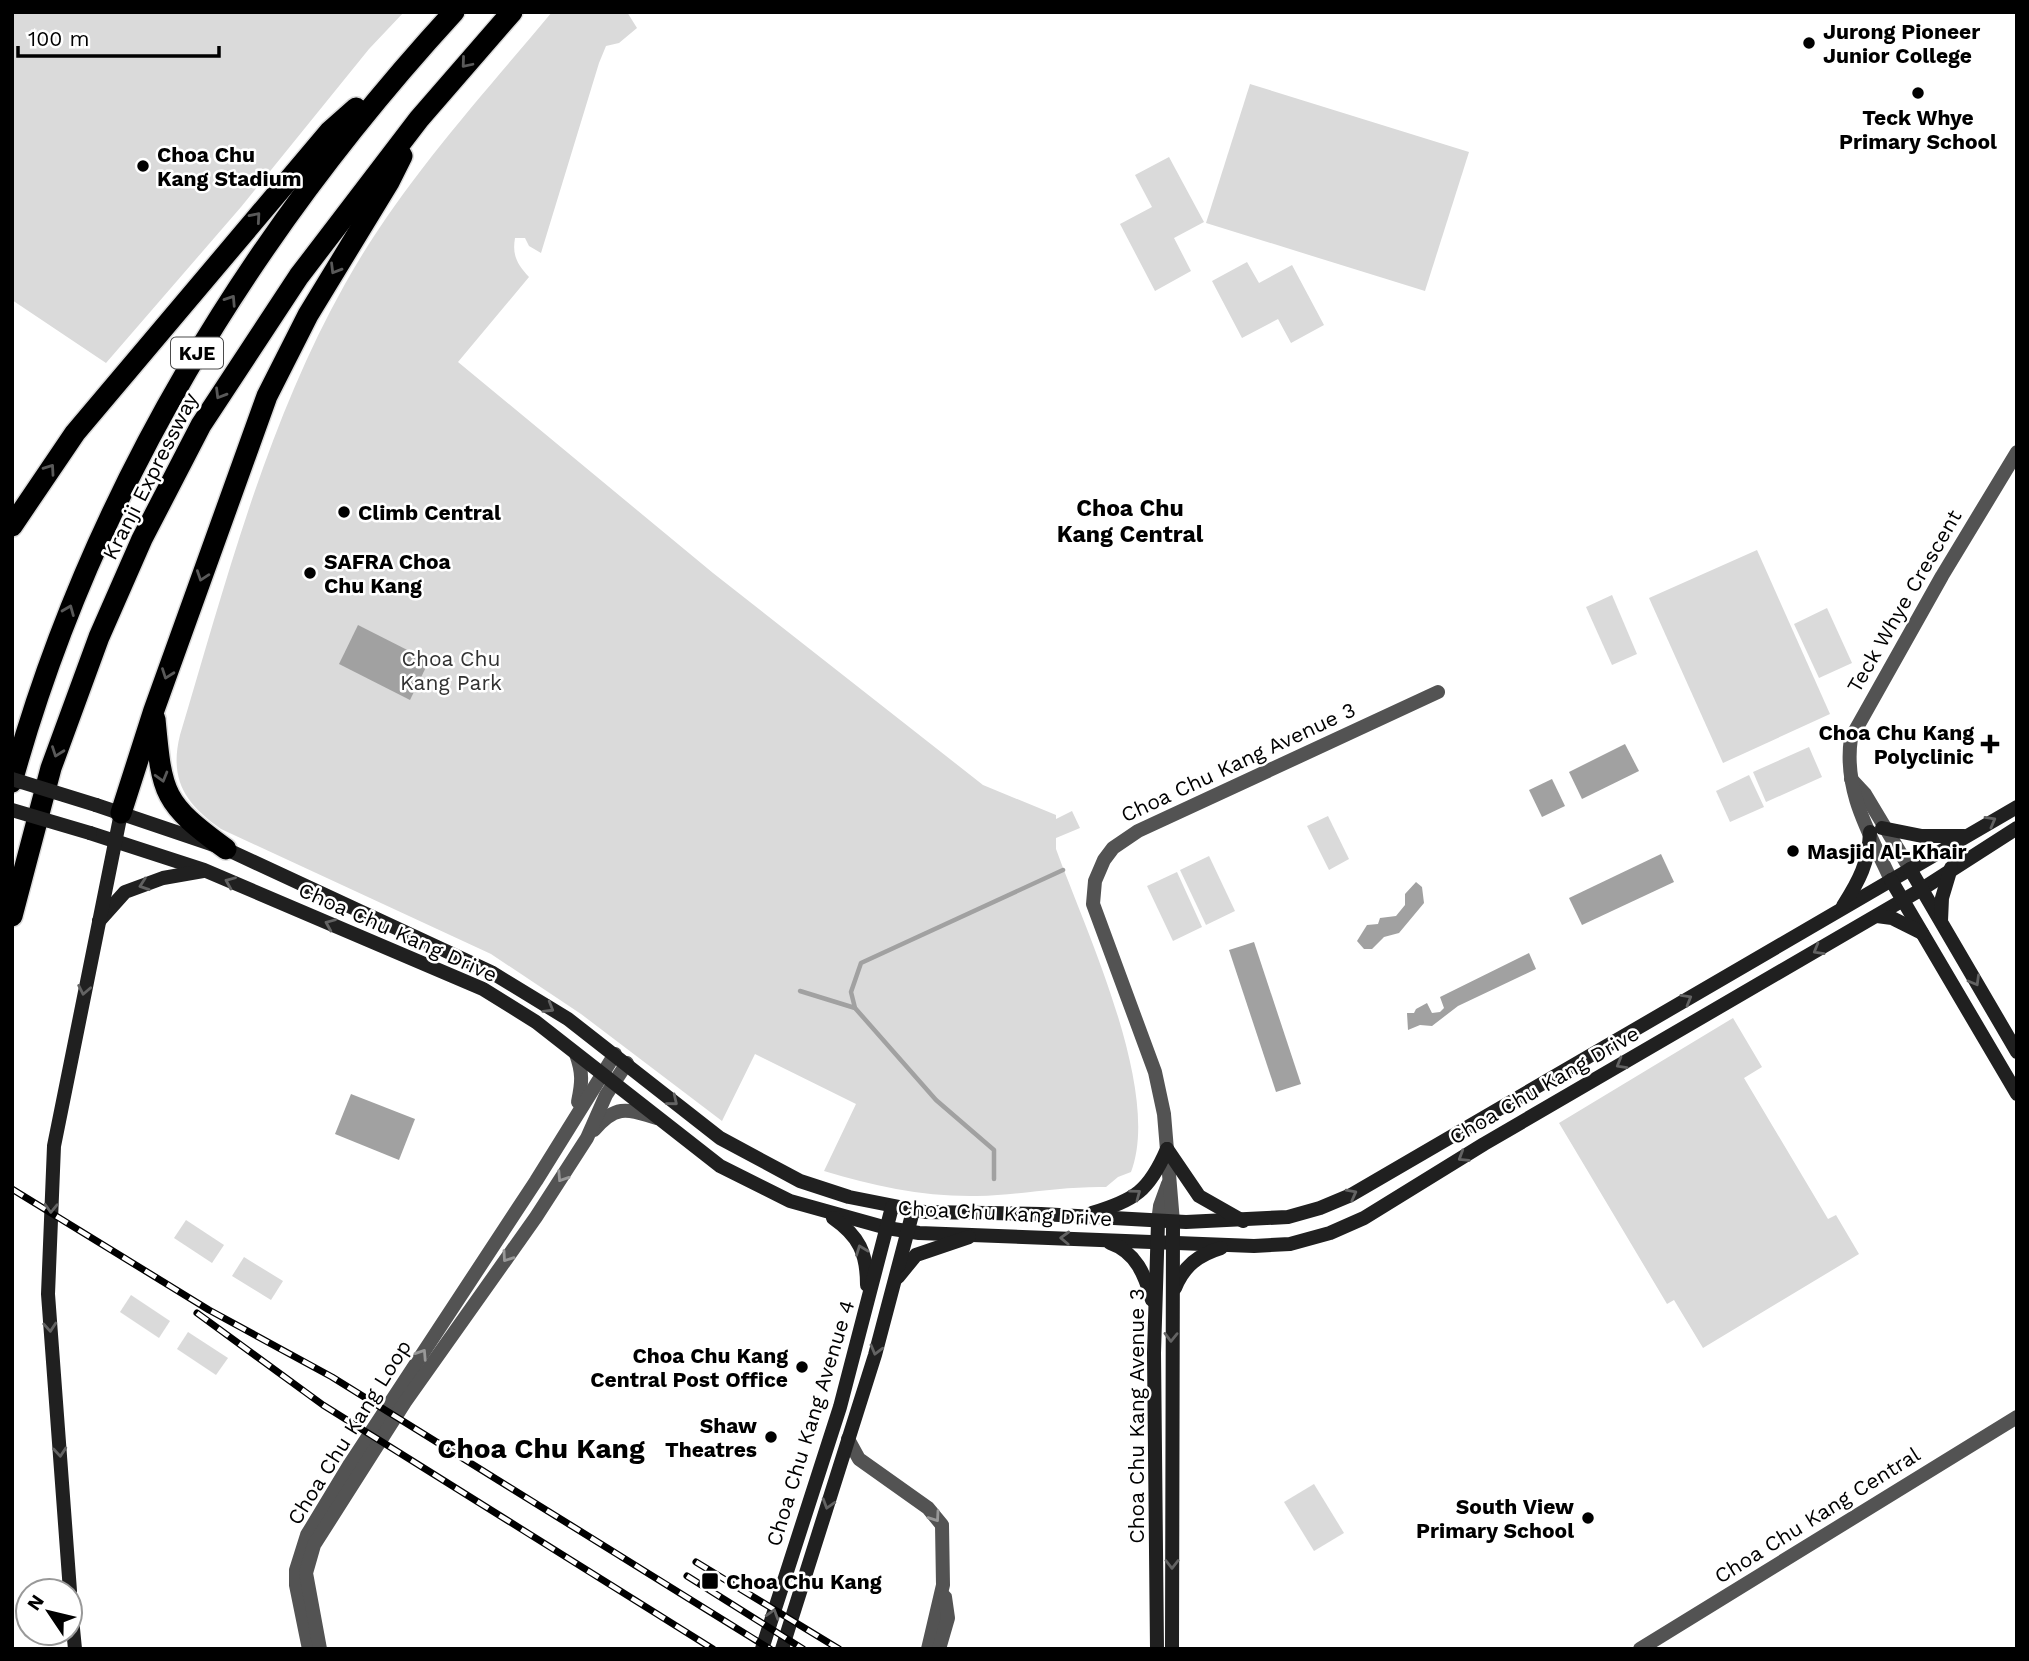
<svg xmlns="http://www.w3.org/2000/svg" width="2029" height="1661" font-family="'Work Sans',sans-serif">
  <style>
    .green { fill: #dadada }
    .water { fill: #a1a1a1 }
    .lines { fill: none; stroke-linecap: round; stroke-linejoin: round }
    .stream { stroke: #a1a1a1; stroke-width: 4.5 }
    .highway-casing { stroke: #dbdbdb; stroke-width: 24 }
    .street { stroke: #535353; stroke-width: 14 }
    .secondary { stroke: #202020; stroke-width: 14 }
    .highway { stroke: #000; stroke-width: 21 }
    .rail-casing { stroke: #000; stroke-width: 7 }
    .rail { stroke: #fff; stroke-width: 4.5; stroke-dasharray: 13; stroke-linecap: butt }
    .secondary-bridge { stroke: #202020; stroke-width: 14 }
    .oneway { stroke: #595959 }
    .oneway2 { stroke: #636363 }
    .oneway3 { stroke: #989898 }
    .poi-dot { fill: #000; stroke: #fff; stroke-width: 2.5 }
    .labels { text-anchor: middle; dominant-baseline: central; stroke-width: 5; stroke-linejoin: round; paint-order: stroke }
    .shield { fill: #fff; stroke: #4c4c4c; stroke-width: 2 }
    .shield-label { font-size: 19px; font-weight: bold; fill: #000 }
    .poi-label { font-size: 21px; font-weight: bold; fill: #000; stroke: #fff; text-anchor: start }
    .street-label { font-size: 21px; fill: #000; stroke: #fff }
    .park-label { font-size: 21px; fill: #313131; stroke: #fff }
    .neighbourhood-label { font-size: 23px; font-weight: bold; fill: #000; stroke: #fff }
    .district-label { font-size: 28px; font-weight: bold; fill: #000; stroke: #fff }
  </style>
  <rect width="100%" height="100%" fill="#fff"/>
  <g class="green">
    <polygon points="12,12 404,12 369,49 241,207 106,363 12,300"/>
    <path d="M552,12H627L637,28L619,43L606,46L599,63L541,253L529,246L525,238H515C512,255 517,264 529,277L458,362L713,573L983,785L1056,815V819L1072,811L1080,828L1056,838V849C1085,929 1162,1091 1131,1172L1118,1177L1106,1187C1062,1186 1020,1195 977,1196C924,1197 874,1186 824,1171L856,1104L755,1054L722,1121L581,1014L491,954L221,829C185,804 169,779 180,735C226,582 266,425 345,284C400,185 481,97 552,12Z"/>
    <polygon points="1250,84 1469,152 1425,291 1206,223"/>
    <polygon points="1169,157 1204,222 1174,238 1191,271 1155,291 1120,224 1152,207 1135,175"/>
    <polygon points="1247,262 1259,283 1292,265 1324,325 1291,343 1278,319 1242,338 1212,281"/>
    <polygon points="1757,550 1830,714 1723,763 1649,598"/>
    <polygon points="1612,595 1637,654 1612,665 1586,607"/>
    <polygon points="1827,608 1852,663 1819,678 1794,624"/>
    <polygon points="1809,747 1822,777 1766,802 1753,772"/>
    <polygon points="1749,775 1764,807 1730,822 1716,791"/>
    <polygon points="1328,816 1349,859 1329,870 1307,826"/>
    <polygon points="1209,856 1235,911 1206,925 1180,870"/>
    <polygon points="1177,872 1202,927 1173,941 1147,886"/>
    <polygon points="1733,1018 1762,1067 1744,1078 1828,1219 1836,1215 1859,1254 1703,1348 1674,1300 1667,1304 1559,1123"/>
    <polygon points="186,1220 224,1245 212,1263 174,1238"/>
    <polygon points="244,1257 283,1281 271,1300 232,1276"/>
    <polygon points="131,1295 170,1321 159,1338 120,1312"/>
    <polygon points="188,1332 228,1358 216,1375 177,1349"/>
    <polygon points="1314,1484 1344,1533 1314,1551 1284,1502"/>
  </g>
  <g class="water">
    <polygon points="358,625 429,661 410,700 339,664"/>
    <polygon points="1625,744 1639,771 1582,799 1569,772"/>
    <polygon points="1552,779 1565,806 1542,817 1529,790"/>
    <polygon points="1661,854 1674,882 1582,925 1569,898"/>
    <polygon points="1416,882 1422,887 1424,903 1399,933 1384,937 1372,949 1364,949 1357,941 1367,925 1378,924 1380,918 1396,916 1405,905 1405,894"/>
    <polygon points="1254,942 1301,1084 1276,1092 1229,950"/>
    <polygon points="1529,953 1536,969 1458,1006 1432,1026 1420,1025 1408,1030 1407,1013 1414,1013 1416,1009 1427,1003 1432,1013 1440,1012 1444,1008 1440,997"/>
    <polygon points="351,1094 415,1119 399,1160 335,1134"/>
  </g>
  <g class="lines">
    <g class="stream">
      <polyline points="800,991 855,1008"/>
      <polyline points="994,1179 994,1150 936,1100 855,1008 851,992 861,963 1063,870"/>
    </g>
    <defs>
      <g id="highway">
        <polyline points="12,526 75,433 330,131 356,108"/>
        <path d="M155,719C162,795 163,803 226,849"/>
        <path d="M12,782C92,492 251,233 454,12"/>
        <polyline points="121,813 154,710 267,396 308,315 389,182 402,156"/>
        <polyline points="12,916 51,768 99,637 142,539 201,425 299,276 419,119 512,12"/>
      </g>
    </defs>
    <use href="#highway" class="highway-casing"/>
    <g class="street">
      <polyline points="1851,779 1865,794 1910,869"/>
      <path d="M1891,880C1870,834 1843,791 1851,738L1942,576L2017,452"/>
      <path d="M576,1054C583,1073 582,1083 578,1102"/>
      <path d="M594,1130C616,1104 627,1109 657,1118"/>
      <polyline points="1158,1222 1160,1206 1168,1184"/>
      <polyline points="1173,1222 1164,1114 1155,1072 1093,904 1095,881 1104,860 1113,848 1138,831 1438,692"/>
      <polyline points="848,1439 859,1459 928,1508 942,1525 943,1585 928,1649"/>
      <polyline points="309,1649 296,1585 296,1570 307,1535 350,1464 536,1181 615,1054"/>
      <polyline points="320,1649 306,1573 314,1545 405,1402 536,1217 587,1138 606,1095 627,1063"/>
      <polyline points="939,1649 948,1618 945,1597"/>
      <polyline points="1640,1649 2017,1417"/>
    </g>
    <g class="secondary">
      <polyline points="96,805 226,849 491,972 568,1019 720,1138 800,1181 849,1197 925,1212 1041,1214 1186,1222 1288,1217 1320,1208 1351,1195 2017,807"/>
      <polyline points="1882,828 1922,836 1964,836"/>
      <polyline points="90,833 204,870 483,989 536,1022 720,1166 790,1201 887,1228 919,1233 1254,1246 1290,1244 1330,1233 1364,1218 1484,1144 1922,889 2017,828"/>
      <polyline points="1910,869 2017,1052"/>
      <polyline points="1891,880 2017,1094"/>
      <path d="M1843,906C1859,881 1869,862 1870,832"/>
      <polyline points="1877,916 1892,918 1922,933"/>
      <polyline points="99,921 125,892 163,878 203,871"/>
      <polyline points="1941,921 1942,898 1951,868"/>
      <polyline points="1167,1149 1199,1196 1243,1221"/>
      <path d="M1092,1213C1135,1200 1149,1191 1167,1149"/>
      <path d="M833,1218C859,1236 867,1253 867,1285"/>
      <path d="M1110,1243C1136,1252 1145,1275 1152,1300"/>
      <polyline points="898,1277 916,1255 969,1237"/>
      <path d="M1175,1288C1184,1266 1198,1255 1221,1248"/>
      <polyline points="70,1591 48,1294 54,1146 121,813"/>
      <polyline points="70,1598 75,1649"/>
      <polyline points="762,1649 840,1407 892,1207"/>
      <polyline points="782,1649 875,1355 913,1211"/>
      <polyline points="1157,1649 1154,1353 1158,1222"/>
      <polyline points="1172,1649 1173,1222"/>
    </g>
    <use href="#highway" class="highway"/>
    <defs>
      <g id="rail">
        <polyline points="12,1189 209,1310 332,1377 770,1649"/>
        <polyline points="197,1313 323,1405 713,1649"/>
        <polyline points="696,1562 839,1649"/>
        <polyline points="687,1576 803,1649"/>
      </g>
    </defs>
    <use href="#rail" class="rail-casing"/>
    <use href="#rail" class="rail"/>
    <g class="secondary-bridge">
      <polyline points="12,779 96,805"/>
      <polyline points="12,810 90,833"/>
    </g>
  </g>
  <defs><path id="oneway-chevron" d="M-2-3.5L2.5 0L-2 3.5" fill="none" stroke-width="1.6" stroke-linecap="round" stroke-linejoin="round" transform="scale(1.75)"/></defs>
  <g class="oneway">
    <use href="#oneway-chevron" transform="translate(466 63) rotate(130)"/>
    <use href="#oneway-chevron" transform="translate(256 217) rotate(-49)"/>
    <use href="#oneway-chevron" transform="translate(335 269) rotate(121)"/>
    <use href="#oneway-chevron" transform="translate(231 300) rotate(-57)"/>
    <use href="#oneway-chevron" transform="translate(220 394) rotate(121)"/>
    <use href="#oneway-chevron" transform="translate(50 469) rotate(-55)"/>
    <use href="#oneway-chevron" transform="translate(202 576) rotate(109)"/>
    <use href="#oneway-chevron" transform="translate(69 610) rotate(-68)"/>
    <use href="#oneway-chevron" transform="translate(167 674) rotate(110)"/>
    <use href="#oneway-chevron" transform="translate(57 752) rotate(110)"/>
    <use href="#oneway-chevron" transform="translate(162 777) rotate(74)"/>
  </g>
  <g class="oneway2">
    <use href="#oneway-chevron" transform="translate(1991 821) rotate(-29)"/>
    <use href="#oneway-chevron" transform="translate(230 882) rotate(-157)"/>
    <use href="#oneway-chevron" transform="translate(144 885) rotate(161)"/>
    <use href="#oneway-chevron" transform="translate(330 924) rotate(-157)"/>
    <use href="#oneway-chevron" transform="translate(1818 950) rotate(150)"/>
    <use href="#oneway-chevron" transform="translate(1975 981) rotate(60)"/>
    <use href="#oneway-chevron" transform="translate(84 990) rotate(101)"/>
    <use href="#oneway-chevron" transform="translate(1687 999) rotate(-30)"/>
    <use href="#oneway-chevron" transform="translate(549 1008) rotate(31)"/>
    <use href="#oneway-chevron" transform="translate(1621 1064) rotate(150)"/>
    <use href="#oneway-chevron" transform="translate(673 1101) rotate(39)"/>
    <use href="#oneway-chevron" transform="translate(1463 1157) rotate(148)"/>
    <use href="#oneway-chevron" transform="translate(1136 1194) rotate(-37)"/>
    <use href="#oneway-chevron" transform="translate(1352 1194) rotate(-28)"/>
    <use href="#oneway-chevron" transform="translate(51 1208) rotate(92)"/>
    <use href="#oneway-chevron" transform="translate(1065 1238) rotate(-178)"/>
    <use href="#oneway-chevron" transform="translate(861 1250) rotate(-111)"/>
    <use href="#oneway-chevron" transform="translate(50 1327) rotate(86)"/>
    <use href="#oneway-chevron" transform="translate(1171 1337) rotate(91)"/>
    <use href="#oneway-chevron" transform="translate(876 1350) rotate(105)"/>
    <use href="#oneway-chevron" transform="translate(60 1452) rotate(85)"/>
    <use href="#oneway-chevron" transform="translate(828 1504) rotate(107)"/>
    <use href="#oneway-chevron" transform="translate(1172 1564) rotate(90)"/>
    <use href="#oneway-chevron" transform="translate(773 1614) rotate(-73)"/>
  </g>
  <g class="oneway3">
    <use href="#oneway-chevron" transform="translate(562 1177) rotate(123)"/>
    <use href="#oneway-chevron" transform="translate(507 1257) rotate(125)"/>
    <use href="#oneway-chevron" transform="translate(422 1354) rotate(-57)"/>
    <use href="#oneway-chevron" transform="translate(935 1517) rotate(55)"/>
  </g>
  <g class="poi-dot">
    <circle cx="1809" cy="43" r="7"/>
    <circle cx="1918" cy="93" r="7"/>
    <circle cx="143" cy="166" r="7"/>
    <circle cx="344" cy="512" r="7"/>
    <circle cx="310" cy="573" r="7"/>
    <path d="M1986.5 733.5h7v7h7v7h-7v7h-7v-7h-7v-7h7z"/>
    <circle cx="1793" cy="851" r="7"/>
    <circle cx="802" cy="1367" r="7"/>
    <circle cx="771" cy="1437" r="7"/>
    <circle cx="1588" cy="1518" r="7"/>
    <rect x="701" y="1572" width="18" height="18" rx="3.5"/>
  </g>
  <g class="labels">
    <rect class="shield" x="171" y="337.5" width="52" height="31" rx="5"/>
    <g class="shield-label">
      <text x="197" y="353">KJE</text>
    </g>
    <g class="poi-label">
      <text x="1823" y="31">Jurong Pioneer<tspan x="1823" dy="24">Junior College</tspan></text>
      <text x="1918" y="117" text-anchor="middle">Teck Whye<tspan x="1918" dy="24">Primary School</tspan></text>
      <text x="157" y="154">Choa Chu<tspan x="157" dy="24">Kang Stadium</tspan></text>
      <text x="358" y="512">Climb Central</text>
      <text x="324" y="561">SAFRA Choa<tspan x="324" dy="24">Chu Kang</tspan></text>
      <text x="1974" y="732" text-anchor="end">Choa Chu Kang<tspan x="1974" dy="24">Polyclinic</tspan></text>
      <text x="1807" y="851">Masjid Al-Khair</text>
      <text x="788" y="1355" text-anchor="end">Choa Chu Kang<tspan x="788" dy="24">Central Post Office</tspan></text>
      <text x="757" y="1425" text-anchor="end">Shaw<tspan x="757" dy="24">Theatres</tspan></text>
      <text x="1574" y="1506" text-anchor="end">South View<tspan x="1574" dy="24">Primary School</tspan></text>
      <text x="726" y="1581">Choa Chu Kang</text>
    </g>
    <g class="street-label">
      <text transform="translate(150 476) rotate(-63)">Kranji Expressway</text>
      <text transform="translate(1904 601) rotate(-60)">Teck Whye Crescent</text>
      <text transform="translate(1238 762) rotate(-25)">Choa Chu Kang Avenue 3</text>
      <text transform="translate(398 932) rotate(24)">Choa Chu Kang Drive</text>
      <text transform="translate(1544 1085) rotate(-30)">Choa Chu Kang Drive</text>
      <text transform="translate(1005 1213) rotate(3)">Choa Chu Kang Drive</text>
      <text transform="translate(1136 1416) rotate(-90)">Choa Chu Kang Avenue 3</text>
      <text transform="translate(810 1423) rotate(-73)">Choa Chu Kang Avenue 4</text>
      <text transform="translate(349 1432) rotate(-58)">Choa Chu Kang Loop</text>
      <text transform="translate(1817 1515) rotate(-32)">Choa Chu Kang Central</text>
    </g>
    <g class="park-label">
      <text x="451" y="658">Choa Chu<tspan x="451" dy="24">Kang Park</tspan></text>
    </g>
    <g class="neighbourhood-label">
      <text x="1130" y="508">Choa Chu<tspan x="1130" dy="26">Kang Central</tspan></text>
    </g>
    <g class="district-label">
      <text x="541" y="1448">Choa Chu Kang</text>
    </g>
  </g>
  <rect width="2029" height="1661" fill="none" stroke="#000000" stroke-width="28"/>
  <g transform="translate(49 1612) rotate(305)"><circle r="33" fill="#ffffff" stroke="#999999" stroke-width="2"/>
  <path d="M0-5L12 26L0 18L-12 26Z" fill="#000000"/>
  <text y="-10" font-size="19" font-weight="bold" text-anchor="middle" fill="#000000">N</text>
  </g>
  <path d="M18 46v10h201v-10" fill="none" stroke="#000000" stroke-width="3.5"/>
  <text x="28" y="46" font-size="21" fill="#000000" stroke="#ffffff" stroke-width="5" paint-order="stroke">100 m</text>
</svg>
